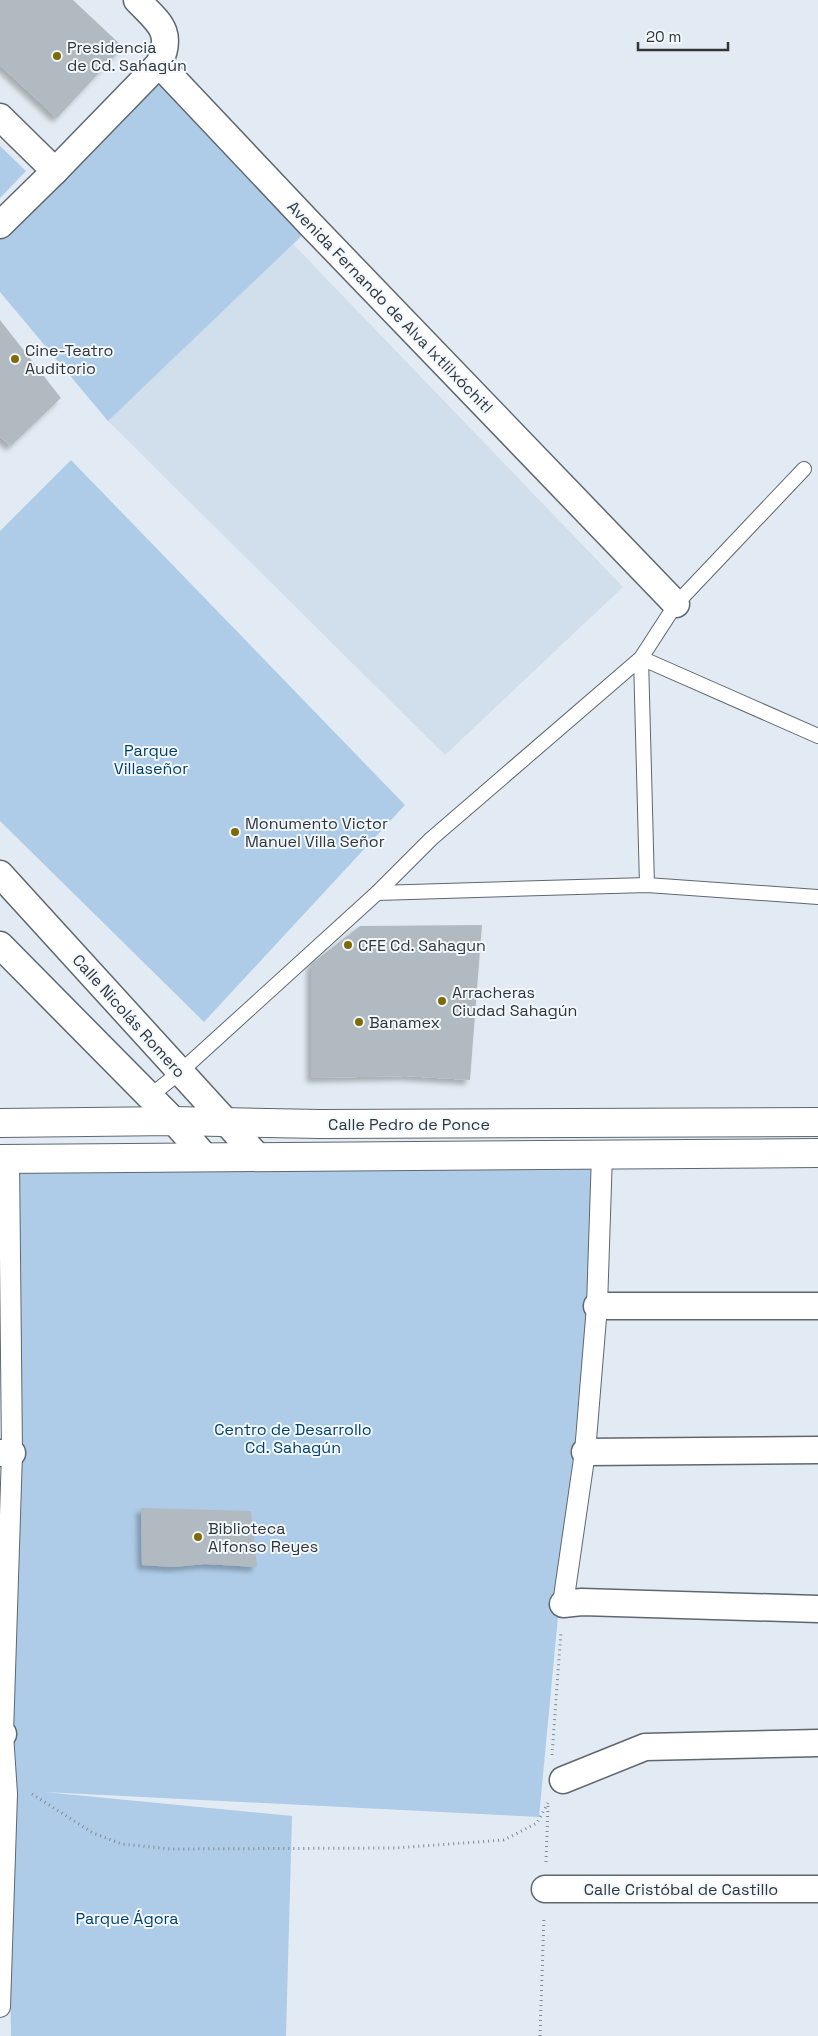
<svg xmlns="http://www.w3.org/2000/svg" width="818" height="2036" font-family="'Space Grotesk',sans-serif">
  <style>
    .built { fill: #d0dfeb }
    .green { fill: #aecce8 }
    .building { fill: #b1bac1; filter: url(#shadow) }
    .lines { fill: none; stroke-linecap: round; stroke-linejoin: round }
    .service-casing { stroke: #5f676e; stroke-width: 16 }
    .pedestrian-casing { stroke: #5f676e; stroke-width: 22 }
    .minor-casing { stroke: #5f676e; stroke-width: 29 }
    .tertiary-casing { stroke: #5f676e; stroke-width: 30 }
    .path { stroke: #84898f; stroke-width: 3; stroke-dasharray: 1 4; stroke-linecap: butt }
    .service { stroke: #fff; stroke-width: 14 }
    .pedestrian { stroke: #fff; stroke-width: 20 }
    .minor { stroke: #fff; stroke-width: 26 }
    .tertiary { stroke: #fff; stroke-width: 28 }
    .poi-dot { fill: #7e6b05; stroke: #f1f8fe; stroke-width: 2 }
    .labels { text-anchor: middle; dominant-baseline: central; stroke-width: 4; stroke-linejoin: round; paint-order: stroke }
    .poi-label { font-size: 16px; fill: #323538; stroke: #f1f8fe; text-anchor: start }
    .street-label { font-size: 16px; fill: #323538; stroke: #f1f8fe }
    .park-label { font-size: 16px; fill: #003f6b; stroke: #f1f8fe }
  </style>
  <defs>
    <filter id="shadow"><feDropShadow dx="-4.5" dy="4.5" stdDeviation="2.5" flood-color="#0004"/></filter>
  </defs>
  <rect width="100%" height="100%" fill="#e2ebf3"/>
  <polygon class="built" points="293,244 623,587 445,755 108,421"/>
  <g class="green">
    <polygon points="159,64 312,226 108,421 0,292 0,224"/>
    <polygon points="0,146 26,171 0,198"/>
    <polygon points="71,460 405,805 204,1022 0,821 0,531"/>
    <polygon points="602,1154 539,1817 44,1792 292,1816 286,2036 11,2036 7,1794 16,1159"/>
  </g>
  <g class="building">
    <polygon points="0,0 73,0 123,47 57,118 0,65"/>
    <polygon points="0,320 61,398 11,446 0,437"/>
    <polygon points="482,925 470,1080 405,1076 311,1078 311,964 360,926"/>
    <polygon points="141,1508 251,1511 257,1567 205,1564 173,1567 142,1565"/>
  </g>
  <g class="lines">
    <defs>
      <g id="service">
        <polyline points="647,885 641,658 818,736"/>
        <polyline points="377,893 647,885 818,897"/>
        <polyline points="149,1097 180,1072 377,893 431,839 641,658 676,604 804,469"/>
      </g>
      <g id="pedestrian">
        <polyline points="563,1604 585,1452 597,1306 602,1154"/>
        <polyline points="0,2007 7,1794 3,1734 12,1453 9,1159"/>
      </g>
      <g id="minor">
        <polyline points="159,64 312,226 676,604"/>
        <polyline points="0,117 55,171"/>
        <path d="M0,225L55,171L159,64C174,31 159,23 137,0"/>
        <polyline points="0,874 258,1157"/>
        <polyline points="0,945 174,1121 205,1157"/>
        <polyline points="597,1306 818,1306"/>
        <polyline points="585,1452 818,1450"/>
        <polyline points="0,1453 12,1453"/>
        <polyline points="563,1604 582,1602 818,1609"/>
        <polyline points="0,1734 3,1734"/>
        <polyline points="563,1780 645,1747 818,1743"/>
        <polyline points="545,1889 818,1889"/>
      </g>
      <g id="tertiary">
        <polyline points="0,1123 174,1121 320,1124 818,1122"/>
        <polyline points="0,1159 818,1153"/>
      </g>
    </defs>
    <use href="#service" class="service-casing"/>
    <use href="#pedestrian" class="pedestrian-casing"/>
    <use href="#minor" class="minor-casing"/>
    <use href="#tertiary" class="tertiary-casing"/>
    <g class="path">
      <polyline points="552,1755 561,1632"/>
      <polyline points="32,1794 93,1833 122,1844 170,1849 395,1848 504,1840 537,1823 548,1803"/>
      <polyline points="546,1862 548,1806"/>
      <polyline points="540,2036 544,1916"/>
    </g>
    <use href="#service" class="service"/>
    <use href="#pedestrian" class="pedestrian"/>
    <use href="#minor" class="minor"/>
    <use href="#tertiary" class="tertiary"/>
  </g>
  <g class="poi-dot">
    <circle cx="57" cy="56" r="5"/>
    <circle cx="15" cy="359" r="5"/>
    <circle cx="235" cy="832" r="5"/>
    <circle cx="348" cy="945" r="5"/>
    <circle cx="442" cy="1001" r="5"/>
    <circle cx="359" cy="1022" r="5"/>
    <circle cx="198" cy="1537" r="5"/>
  </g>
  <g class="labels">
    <g class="poi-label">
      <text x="67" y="47">Presidencia<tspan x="67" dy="18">de Cd. Sahagún</tspan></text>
      <text x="25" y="350">Cine-Teatro<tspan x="25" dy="18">Auditorio</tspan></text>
      <text x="245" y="823">Monumento Victor<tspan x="245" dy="18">Manuel Villa Señor</tspan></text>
      <text x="358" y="945">CFE Cd. Sahagun</text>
      <text x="452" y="992">Arracheras<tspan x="452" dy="18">Ciudad Sahagún</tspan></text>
      <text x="369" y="1022">Banamex</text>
      <text x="208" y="1528">Biblioteca<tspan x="208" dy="18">Alfonso Reyes</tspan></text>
    </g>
    <g class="street-label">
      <text transform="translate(390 307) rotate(46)">Avenida Fernando de Alva Ixtlilxóchitl</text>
      <text transform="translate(129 1016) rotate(48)">Calle Nicolás Romero</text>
      <text x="409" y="1124">Calle Pedro de Ponce</text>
      <text x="681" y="1889">Calle Cristóbal de Castillo</text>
    </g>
    <g class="park-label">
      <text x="151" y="750">Parque<tspan x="151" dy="18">Villaseñor</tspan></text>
      <text x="293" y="1429">Centro de Desarrollo<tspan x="293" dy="18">Cd. Sahagún</tspan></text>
      <text x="127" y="1918">Parque Ágora</text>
    </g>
  </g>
  <path d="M638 42v8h90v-8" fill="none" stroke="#323538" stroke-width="2.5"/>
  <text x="646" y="42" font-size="15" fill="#323538" stroke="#f1f8fe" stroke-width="4" paint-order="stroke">20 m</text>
</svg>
